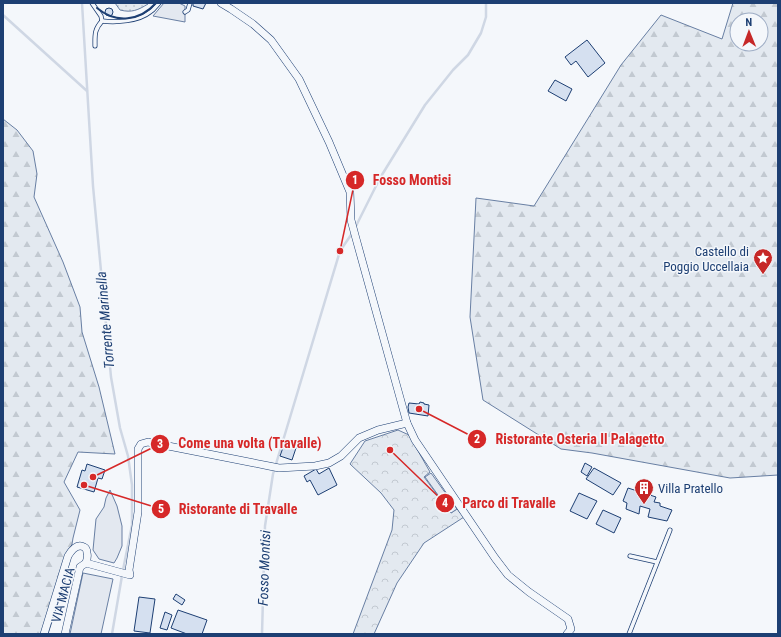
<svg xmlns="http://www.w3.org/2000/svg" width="781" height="637" font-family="'Roboto Condensed',sans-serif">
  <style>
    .forest { fill: url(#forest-firs); stroke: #687fa3; fill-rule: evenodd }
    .park { fill: url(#park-crowns); stroke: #687fa3 }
    .garden { fill: url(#garden-dots); stroke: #687fa3 }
    .parking { fill: #e3e8f0; stroke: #687fa3 }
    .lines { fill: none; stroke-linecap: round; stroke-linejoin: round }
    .stream { stroke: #cfd7e4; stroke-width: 2.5 }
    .building { fill: #d5e0f0; stroke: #1d3f73 }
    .service-casing { stroke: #1d3f73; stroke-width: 5 }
    .minor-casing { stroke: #1d3f73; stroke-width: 8 }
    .service { stroke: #f4f7fb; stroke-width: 3.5 }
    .minor { stroke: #f4f7fb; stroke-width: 7 }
    .wall { stroke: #1d3f73; stroke-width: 2 }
    .labels { text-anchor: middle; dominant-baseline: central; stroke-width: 3; stroke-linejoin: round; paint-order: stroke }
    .poi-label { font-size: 13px; fill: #1d3f73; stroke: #f4f7fb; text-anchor: end }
    .street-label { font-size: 13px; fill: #1d3f73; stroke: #f4f7fb }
    .water-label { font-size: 14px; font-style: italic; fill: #1d3f73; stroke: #f4f7fb }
    .leader { fill: none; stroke: #d62828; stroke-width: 1.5 }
    .callout-dot { fill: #d62828; stroke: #f4f7fb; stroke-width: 1.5 }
    .mark-label { font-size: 12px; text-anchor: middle; font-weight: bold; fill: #fff }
    .callout-label { font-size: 14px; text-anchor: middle; font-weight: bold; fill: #d62828; stroke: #f4f7fb; stroke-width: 3; stroke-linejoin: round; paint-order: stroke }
  </style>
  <defs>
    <pattern id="forest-firs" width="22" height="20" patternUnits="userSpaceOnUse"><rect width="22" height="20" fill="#e3e9f0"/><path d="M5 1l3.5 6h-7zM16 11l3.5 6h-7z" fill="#c2c9d1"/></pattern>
    <pattern id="park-crowns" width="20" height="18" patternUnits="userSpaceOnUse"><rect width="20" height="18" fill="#e3e9f0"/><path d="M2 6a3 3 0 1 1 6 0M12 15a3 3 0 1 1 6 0" fill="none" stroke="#c2c9d1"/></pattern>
    <pattern id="garden-dots" width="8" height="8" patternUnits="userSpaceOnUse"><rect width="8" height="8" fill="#e3e9f0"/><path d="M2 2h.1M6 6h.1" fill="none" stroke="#c2c9d1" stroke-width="1.8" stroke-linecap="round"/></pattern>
  </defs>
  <rect width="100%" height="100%" fill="#f4f7fb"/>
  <g class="forest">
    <path d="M733,3H778V475L730,478L592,453L561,449L483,400L470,317L476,198L534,206L621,65L661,15L722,39ZM737,20H761V44H737Z"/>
    <polygon points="3,119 17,130 33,151 37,174 34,197 63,262 80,307 82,332 99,387 115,454 78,452 64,482 80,510 73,538 67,575 48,634 3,634"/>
  </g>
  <polygon class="park" points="398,430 409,435 430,472 424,477 451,513 457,509 464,517 424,543 397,583 374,634 353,634 392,530 394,510 381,493 350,464 365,441"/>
  <path class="garden" d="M115,3H145L148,4C138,10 132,13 120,10Z"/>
  <g class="parking">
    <polygon points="164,3 179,3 185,6 185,22 153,16"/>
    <polygon points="431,473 457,509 451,513 425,477"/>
    <polygon points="110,490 117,506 122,526 122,546 117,558 114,563 99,559 93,550 96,519 104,507 106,498"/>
    <polygon points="83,573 113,579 101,634 70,634"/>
  </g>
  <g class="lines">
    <g class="stream">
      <polyline points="82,3 93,186 111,377 120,428 128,456 132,485 132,525 123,570 112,634"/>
      <polyline points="3,15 87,91"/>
      <polyline points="355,228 380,178 425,105 453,70 468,55 481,33 486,17 486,3"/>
      <polyline points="262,634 265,526 273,474 340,251 353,232"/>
    </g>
  </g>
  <g class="building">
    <polygon points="193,3 206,3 203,9 193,6"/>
    <circle cx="109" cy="12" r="4"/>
    <polygon points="587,40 605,63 588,77 576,61 571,65 565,57"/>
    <polygon points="555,80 572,89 566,101 548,91"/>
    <polygon points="420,402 424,403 424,404 429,405 428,416 409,413 408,407 409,403 419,404"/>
    <polygon points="285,442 297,445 292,460 280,456"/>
    <polygon points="585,463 592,467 587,476 581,472"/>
    <polygon points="87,464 105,470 102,479 98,478 94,492 77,487 82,470 85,471"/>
    <polygon points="329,468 337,485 318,495 310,480 307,482 304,476 316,469 319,474"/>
    <polygon points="594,468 621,483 613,495 586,479"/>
    <polygon points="628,488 656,497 654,502 660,503 660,506 672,510 667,521 648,517 650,509 640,506 639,514 626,509 627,503 623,501"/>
    <polygon points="579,493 597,501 587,519 570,511"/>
    <polygon points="603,510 621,518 614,533 596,524"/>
    <polygon points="176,594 185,600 182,605 173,599"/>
    <polygon points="139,597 155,599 150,633 134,631"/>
    <polygon points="178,610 207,620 202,634 187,634 171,628"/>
    <polygon points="165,612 172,615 167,630 160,628"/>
  </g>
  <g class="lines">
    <defs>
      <g id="service">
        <polyline points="92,3 101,16 102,21"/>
        <polyline points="185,12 188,10 190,3"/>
        <path d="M102,21C116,23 139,21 150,12C154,10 156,6 159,3"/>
        <path d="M95,46C95,35 94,30 102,21"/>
        <polyline points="630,556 657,562"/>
        <polyline points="629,634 670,530"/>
      </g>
      <g id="minor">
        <polyline points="221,3 231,9 253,24 271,40 299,79 329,142 350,192 351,220 355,235 407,423 415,440 495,558 508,575 529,592 568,619 571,629 567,634"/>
        <polyline points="86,563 130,575 129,570 138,512 138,449 141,444 148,442 269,466 279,468 315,466 329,463 341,456 359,438 378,430 407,423"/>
        <path d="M44,634L68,556C71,551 77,543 84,547C86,548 87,551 87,553C88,556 87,560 86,563L80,567L65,634"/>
      </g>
    </defs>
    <use href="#service" class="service-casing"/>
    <use href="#minor" class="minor-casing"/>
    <use href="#service" class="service"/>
    <use href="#minor" class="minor"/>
    <path class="wall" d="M97,8C116,24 140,21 156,3"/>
  </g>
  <defs>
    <symbol id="sight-pin" viewBox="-11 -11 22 30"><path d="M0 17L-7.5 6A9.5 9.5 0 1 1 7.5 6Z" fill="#c62828" stroke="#f4f7fb"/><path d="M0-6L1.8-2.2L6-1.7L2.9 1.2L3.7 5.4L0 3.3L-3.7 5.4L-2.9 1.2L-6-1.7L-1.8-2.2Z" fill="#fff"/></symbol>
    <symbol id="building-pin" viewBox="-11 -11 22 30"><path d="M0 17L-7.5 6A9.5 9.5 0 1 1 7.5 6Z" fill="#c62828" stroke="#f4f7fb"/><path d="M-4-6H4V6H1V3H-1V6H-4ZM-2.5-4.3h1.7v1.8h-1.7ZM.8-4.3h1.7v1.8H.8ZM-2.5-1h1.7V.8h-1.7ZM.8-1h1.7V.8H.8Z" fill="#fff"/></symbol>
  </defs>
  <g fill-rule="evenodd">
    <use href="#sight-pin" x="752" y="247" width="22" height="30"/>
    <use href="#building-pin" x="633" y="477" width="22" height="30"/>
  </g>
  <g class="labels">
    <g class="poi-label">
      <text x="749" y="251">Castello di<tspan x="749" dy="15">Poggio Uccellaia</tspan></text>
      <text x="658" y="488" text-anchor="start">Villa Pratello</text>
    </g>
    <g class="street-label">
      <text transform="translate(63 595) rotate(-75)">VIA MACIA</text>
    </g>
    <g class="water-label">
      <text transform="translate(105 320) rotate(-95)">Torrente Marinella</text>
      <text transform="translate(264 568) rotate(-88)">Fosso Montisi</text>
    </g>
  </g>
  <path class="leader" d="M340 251L355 180M419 409L477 439M93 477L160 444M390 450L445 503M84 485L161 509"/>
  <g class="callout-dot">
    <circle cx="340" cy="251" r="4"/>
    <circle cx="419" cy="409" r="4"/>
    <circle cx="93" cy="477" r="4"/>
    <circle cx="390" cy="450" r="4"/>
    <circle cx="84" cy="485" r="4"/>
    <circle cx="355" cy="180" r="10"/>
    <circle cx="477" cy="439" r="10"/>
    <circle cx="160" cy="444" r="10"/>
    <circle cx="445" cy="503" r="10"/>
    <circle cx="161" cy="509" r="10"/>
  </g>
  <g class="mark-label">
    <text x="355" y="184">1</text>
    <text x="477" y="443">2</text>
    <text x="160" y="448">3</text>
    <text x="445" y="507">4</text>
    <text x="161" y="513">5</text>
  </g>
  <g class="callout-label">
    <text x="412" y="185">Fosso Montisi</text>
    <text x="580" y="444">Ristorante Osteria Il Palagetto</text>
    <text x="250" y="448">Come una volta (Travalle)</text>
    <text x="509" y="508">Parco di Travalle</text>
    <text x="238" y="514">Ristorante di Travalle</text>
  </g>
  <rect width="781" height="637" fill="none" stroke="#1d3f73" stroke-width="8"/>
  <g transform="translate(749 32) rotate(359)"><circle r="19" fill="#f4f7fb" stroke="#9eadc5"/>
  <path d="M0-3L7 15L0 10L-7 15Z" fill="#c62828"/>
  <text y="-6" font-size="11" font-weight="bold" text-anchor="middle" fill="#1d3f73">N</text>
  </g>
</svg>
